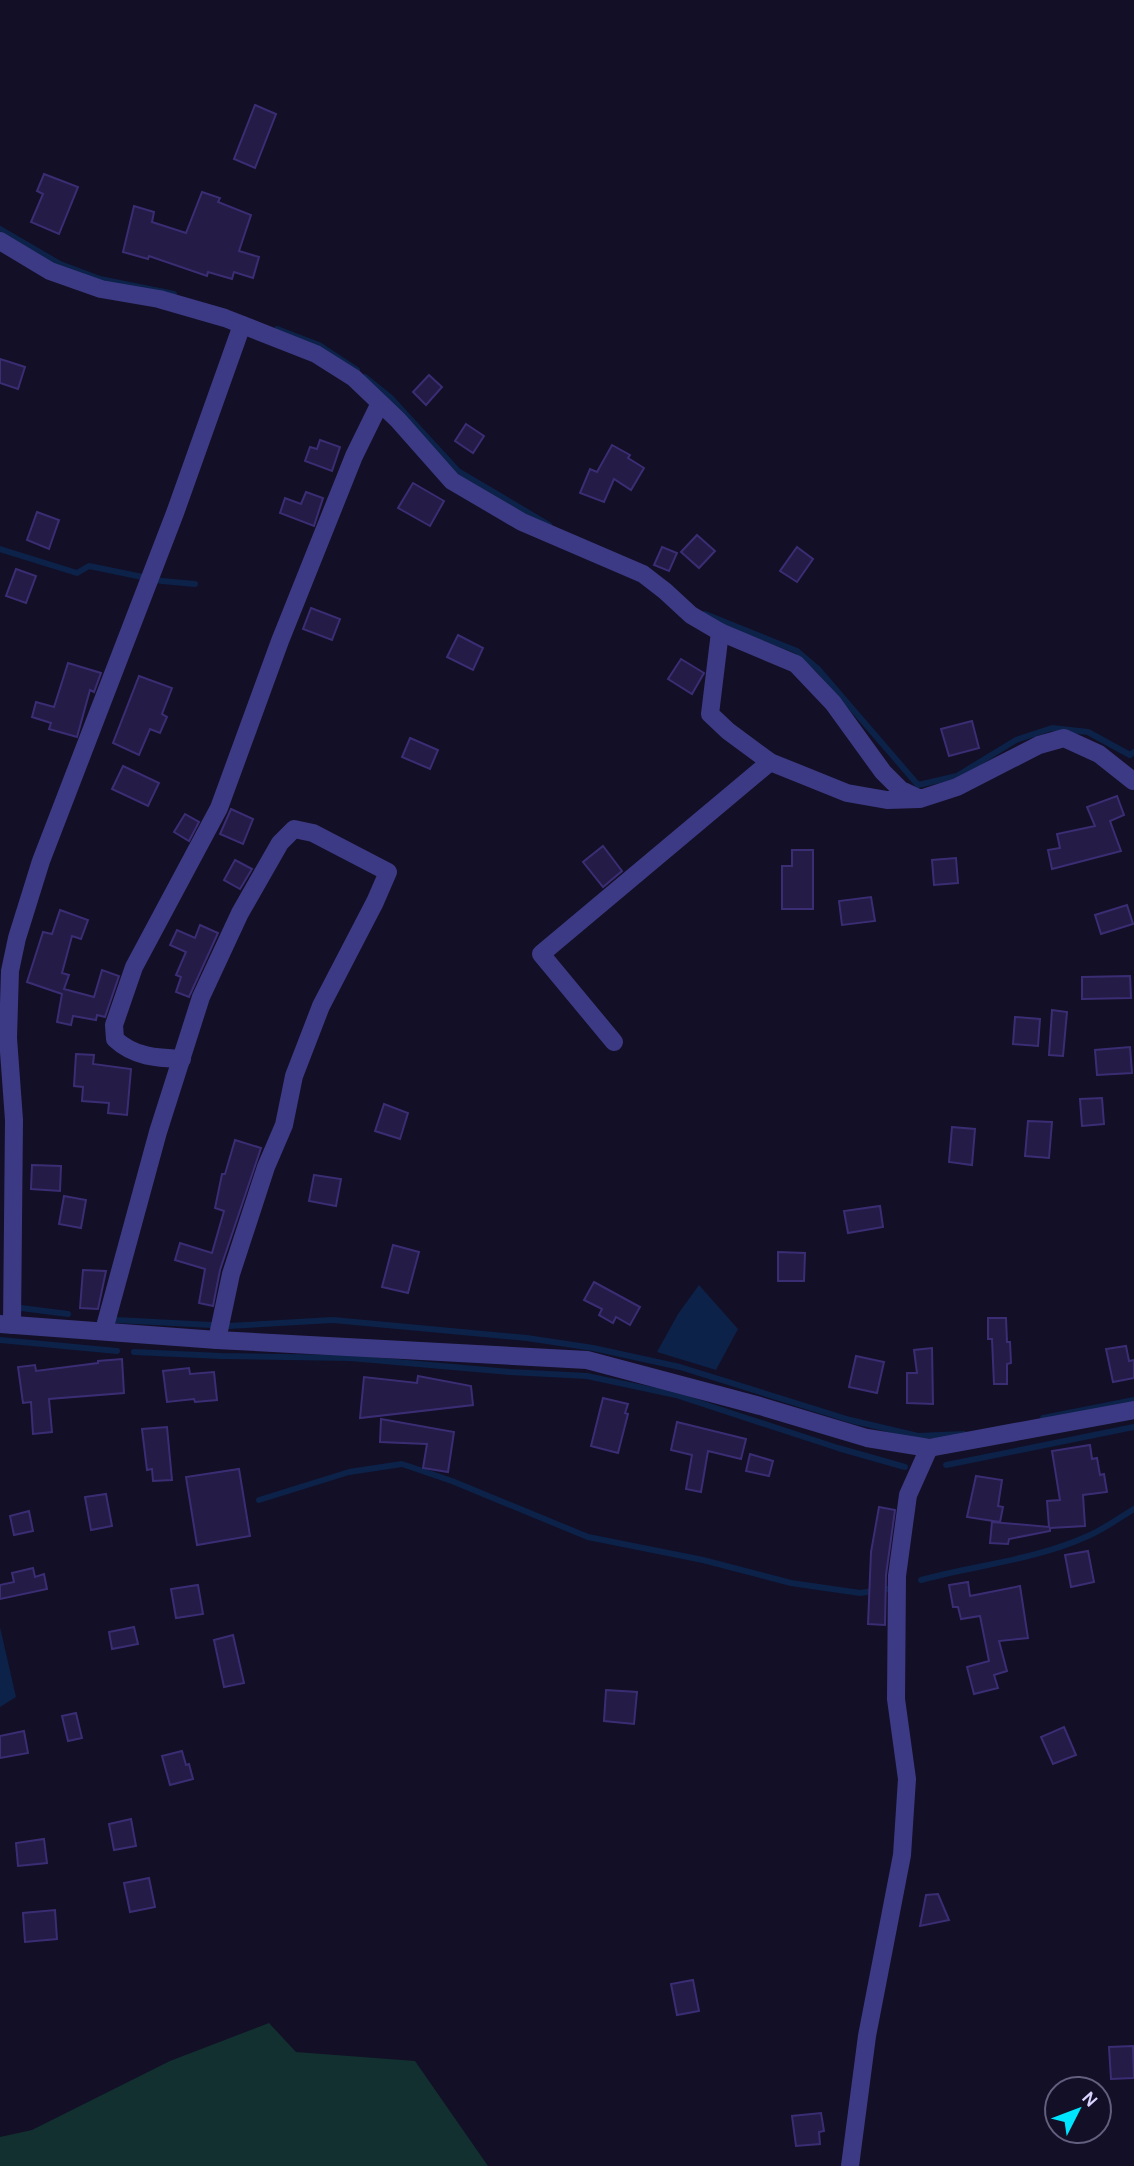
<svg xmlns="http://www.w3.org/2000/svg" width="1134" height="2166" font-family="Karla,sans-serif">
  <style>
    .green { fill: #12302f }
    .water { fill: #0c2248 }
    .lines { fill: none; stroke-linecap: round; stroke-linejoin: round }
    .stream { stroke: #0c2248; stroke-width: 6 }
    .building { fill: #241b47; stroke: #3b2d73; stroke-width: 2 }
    .minor { stroke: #3d3a85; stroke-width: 18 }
  </style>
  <rect width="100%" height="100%" fill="#130f26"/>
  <polygon class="green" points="269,2023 296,2052 415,2061 488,2166 0,2166 0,2137 32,2130 170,2061"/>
  <g class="water">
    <polygon points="699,1285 738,1329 716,1370 657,1352 678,1314"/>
    <polygon points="0,1627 16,1697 0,1707"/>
  </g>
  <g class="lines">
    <g class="stream">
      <polyline points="0,229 60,264 100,279 174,294"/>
      <polyline points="277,329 319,345 357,370"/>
      <polyline points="365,377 390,397 458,471 549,525"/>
      <polyline points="0,549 77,573 89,566 162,581 195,584"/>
      <polyline points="705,614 797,651 818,669 918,785 957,776 1016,740 1052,728 1088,732 1130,755 1134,752"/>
      <polyline points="21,1308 68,1314"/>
      <polyline points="116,1320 211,1325"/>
      <polyline points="228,1326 333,1320 527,1338 593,1348 680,1367 850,1420 918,1436 964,1434"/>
      <polyline points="0,1340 117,1351"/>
      <polyline points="134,1352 221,1356 350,1358 510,1372 587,1376 676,1395 838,1448 905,1467"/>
      <polyline points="1043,1418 1134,1400"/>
      <polyline points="946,1465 1134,1427"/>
      <polyline points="259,1500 349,1472 402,1464 452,1481 588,1537 703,1560 791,1583 860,1593 894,1588"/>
      <path d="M921,1580C976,1565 1035,1560 1088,1536C1104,1529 1119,1518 1134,1509"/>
    </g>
  </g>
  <g class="building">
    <polygon points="255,105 276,114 255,168 234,159"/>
    <polygon points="44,174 78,187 59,234 31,222 43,194 37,191"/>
    <polygon points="202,192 220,198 218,202 251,215 239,251 259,257 253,278 234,272 232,279 208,272 207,276 149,256 148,259 123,252 134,206 154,212 152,222 186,233"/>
    <polygon points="0,359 25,367 18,389 0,383"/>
    <polygon points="429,375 442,387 426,405 413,392"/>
    <polygon points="466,424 484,436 473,453 455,441"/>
    <polygon points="320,440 340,447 332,471 305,461 310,447 317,449"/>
    <polygon points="612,445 630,455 628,458 644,468 631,490 614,479 604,502 580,493 590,469 597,472"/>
    <polygon points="413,483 444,501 430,526 398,508"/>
    <polygon points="306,492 323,498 314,526 280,513 285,498 301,504"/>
    <polygon points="37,512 59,520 49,549 27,540"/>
    <polygon points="697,535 715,551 699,568 681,552"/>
    <polygon points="662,547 677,553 669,571 654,565"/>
    <polygon points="797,547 813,559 797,582 780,571"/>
    <polygon points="16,569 36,576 26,603 6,596"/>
    <polygon points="311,608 340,619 332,640 303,629"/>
    <polygon points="458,635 483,648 473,670 447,657"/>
    <polygon points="681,659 704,673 692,694 668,679"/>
    <polygon points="68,663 101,673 94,692 90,690 77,737 49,729 51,723 32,717 36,702 54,707"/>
    <polygon points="139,676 172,688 162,714 167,717 160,733 150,729 139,755 113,743"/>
    <polygon points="972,721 979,748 949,756 941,729"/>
    <polygon points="410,738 438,750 430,769 402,757"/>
    <polygon points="123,766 159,783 148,806 112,789"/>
    <polygon points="1117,796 1124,815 1110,821 1121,851 1052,869 1048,850 1060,848 1057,834 1095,826 1087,807"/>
    <polygon points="231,809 253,819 243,844 220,834"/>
    <polygon points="185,814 199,822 189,841 174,832"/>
    <polygon points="603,846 622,871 603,887 583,862"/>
    <polygon points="792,850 813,850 813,909 782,909 782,866 792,866"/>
    <polygon points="956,858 958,883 934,885 932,860"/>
    <polygon points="235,860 252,869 240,889 224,880"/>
    <polygon points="871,897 875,921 842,925 839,901"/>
    <polygon points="1127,905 1133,924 1101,934 1095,915"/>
    <polygon points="60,910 88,920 81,939 72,936 62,973 69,975 64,989 94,997 102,970 119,976 105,1017 97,1015 96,1020 73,1016 71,1025 57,1022 62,994 27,982 43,932 52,934"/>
    <polygon points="200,925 218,933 189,997 176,992 181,977 176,975 186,952 170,945 177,930 195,938"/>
    <polygon points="1130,976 1131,998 1082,999 1082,977"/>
    <polygon points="1052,1010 1067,1012 1063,1056 1049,1055"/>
    <polygon points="1015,1017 1040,1019 1038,1046 1013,1044"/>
    <polygon points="1130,1047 1132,1073 1097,1075 1095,1050"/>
    <polygon points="76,1054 94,1055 93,1064 131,1069 127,1115 108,1113 109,1103 82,1101 83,1087 74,1086"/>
    <polygon points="1102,1098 1104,1124 1082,1126 1080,1099"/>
    <polygon points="384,1104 408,1113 400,1139 375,1131"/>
    <polygon points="1028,1121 1052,1122 1049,1158 1025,1156"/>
    <polygon points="952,1127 975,1129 972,1165 949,1162"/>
    <polygon points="235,1140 261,1148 220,1270 213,1306 199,1303 205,1269 175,1260 180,1243 212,1253 224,1211 215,1208 222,1174 225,1174"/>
    <polygon points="32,1165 61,1166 60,1191 31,1189"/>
    <polygon points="314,1175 341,1179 336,1206 309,1201"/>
    <polygon points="64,1196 86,1200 81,1228 59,1224"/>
    <polygon points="880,1206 883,1227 848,1233 844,1211"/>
    <polygon points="393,1245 419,1252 408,1293 382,1287"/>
    <polygon points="778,1252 805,1253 804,1281 778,1281"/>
    <polygon points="83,1270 106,1271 98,1309 80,1308"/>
    <polygon points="594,1282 640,1307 630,1325 616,1317 613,1323 599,1315 602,1309 584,1300"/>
    <polygon points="988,1318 1006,1318 1007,1342 1010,1342 1011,1363 1007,1364 1007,1384 994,1384 992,1339 988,1339"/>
    <polygon points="1126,1346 1129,1361 1134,1360 1134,1378 1113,1382 1106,1349"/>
    <polygon points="932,1348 933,1404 907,1403 907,1373 917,1373 914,1350"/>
    <polygon points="856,1356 884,1362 877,1393 849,1387"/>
    <polygon points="122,1359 124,1393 49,1399 52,1432 33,1434 31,1402 23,1403 18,1367 35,1365 36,1371 98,1363 98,1361"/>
    <polygon points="189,1368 190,1374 214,1372 217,1400 195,1402 194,1399 167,1402 163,1371"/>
    <polygon points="418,1376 471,1386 473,1405 360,1418 364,1377 417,1383"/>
    <polygon points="603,1398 628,1404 625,1413 628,1414 618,1453 591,1446"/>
    <polygon points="381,1419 454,1432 448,1472 423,1468 427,1444 380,1442"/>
    <polygon points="677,1422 746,1439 741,1459 708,1451 701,1492 686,1489 692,1455 671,1450"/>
    <polygon points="167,1427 172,1480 153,1481 152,1469 147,1470 142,1429"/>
    <polygon points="1090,1445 1092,1459 1097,1458 1100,1475 1104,1474 1107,1492 1083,1495 1085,1526 1050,1528 1050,1531 1009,1539 1008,1544 990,1543 992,1522 1049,1527 1047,1501 1060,1500 1052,1451"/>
    <polygon points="750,1454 773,1461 769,1476 746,1471"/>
    <polygon points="239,1469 250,1536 197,1545 186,1477"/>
    <polygon points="976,1476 1002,1480 998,1506 1003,1507 1000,1522 967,1517"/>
    <polygon points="106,1494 112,1526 91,1530 85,1497"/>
    <polygon points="879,1507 895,1510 886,1575 885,1625 868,1624 871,1552"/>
    <polygon points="29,1511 33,1531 14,1535 10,1516"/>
    <polygon points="1088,1551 1094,1582 1071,1587 1065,1555"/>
    <polygon points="33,1568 35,1577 44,1574 47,1589 0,1599 0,1585 14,1582 12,1573"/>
    <polygon points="968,1582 970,1596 1020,1586 1028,1638 999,1641 1007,1671 994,1675 998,1688 974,1694 967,1667 989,1661 980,1616 961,1619 958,1607 953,1607 949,1585"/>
    <polygon points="198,1585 203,1614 176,1618 171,1589"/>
    <polygon points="134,1627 138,1644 112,1649 109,1632"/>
    <polygon points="233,1635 244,1683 224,1687 214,1640"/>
    <polygon points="606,1690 637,1692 634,1724 604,1721"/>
    <polygon points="76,1713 82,1738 68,1741 62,1716"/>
    <polygon points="1064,1727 1076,1755 1053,1764 1041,1737"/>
    <polygon points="24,1731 28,1753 0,1758 0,1736"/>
    <polygon points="182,1751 186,1765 189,1764 193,1779 170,1785 162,1756"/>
    <polygon points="131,1819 136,1846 114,1850 109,1824"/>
    <polygon points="44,1839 47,1863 18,1866 16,1843"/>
    <polygon points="149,1878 155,1907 130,1912 124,1883"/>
    <polygon points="938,1894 949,1920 920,1926 926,1895"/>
    <polygon points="55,1910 57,1939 25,1942 23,1913"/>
    <polygon points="693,1980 699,2011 677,2015 671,1984"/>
    <polygon points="1133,2046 1134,2078 1111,2079 1109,2047"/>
    <polygon points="821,2113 824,2131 819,2132 820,2144 796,2146 792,2116"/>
  </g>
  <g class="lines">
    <g class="minor">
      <polyline points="0,241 50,271 101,289 159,299 225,318 316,354 354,378 398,420 452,481 522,522 643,574 665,591 691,615 720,632 796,664 833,703 883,772 901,790 920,799 957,787 1039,745 1064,738 1099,754 1133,781"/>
      <polyline points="720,632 710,714 728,731 770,762 847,793 887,800 919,799"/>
      <polyline points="614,1042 541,954 770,762"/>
      <path d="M182,1059C157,1058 134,1057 115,1039L114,1025L134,967L219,808L280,641L354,456L380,403"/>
      <polyline points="0,1324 217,1340 587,1360 760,1406 867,1438 929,1448 1134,1410"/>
      <polyline points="12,1325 14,1120 8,1038 10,971 17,938 41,861 175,513 242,325"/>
      <polyline points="104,1330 158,1132 201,997 240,913 280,843 294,829 313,833 388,872 375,902 321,1006 294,1076 284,1125 266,1167 231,1274 217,1340"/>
      <polyline points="850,2166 867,2036 902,1855 907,1779 896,1699 897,1576 908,1495 929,1448"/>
    </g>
  </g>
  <g transform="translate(1078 2110) rotate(48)"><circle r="33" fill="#130f26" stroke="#625e7d" stroke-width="2"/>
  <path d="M0-5L12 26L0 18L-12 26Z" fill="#00e5ff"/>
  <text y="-10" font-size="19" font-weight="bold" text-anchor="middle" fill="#d9d4ff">N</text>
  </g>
</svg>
